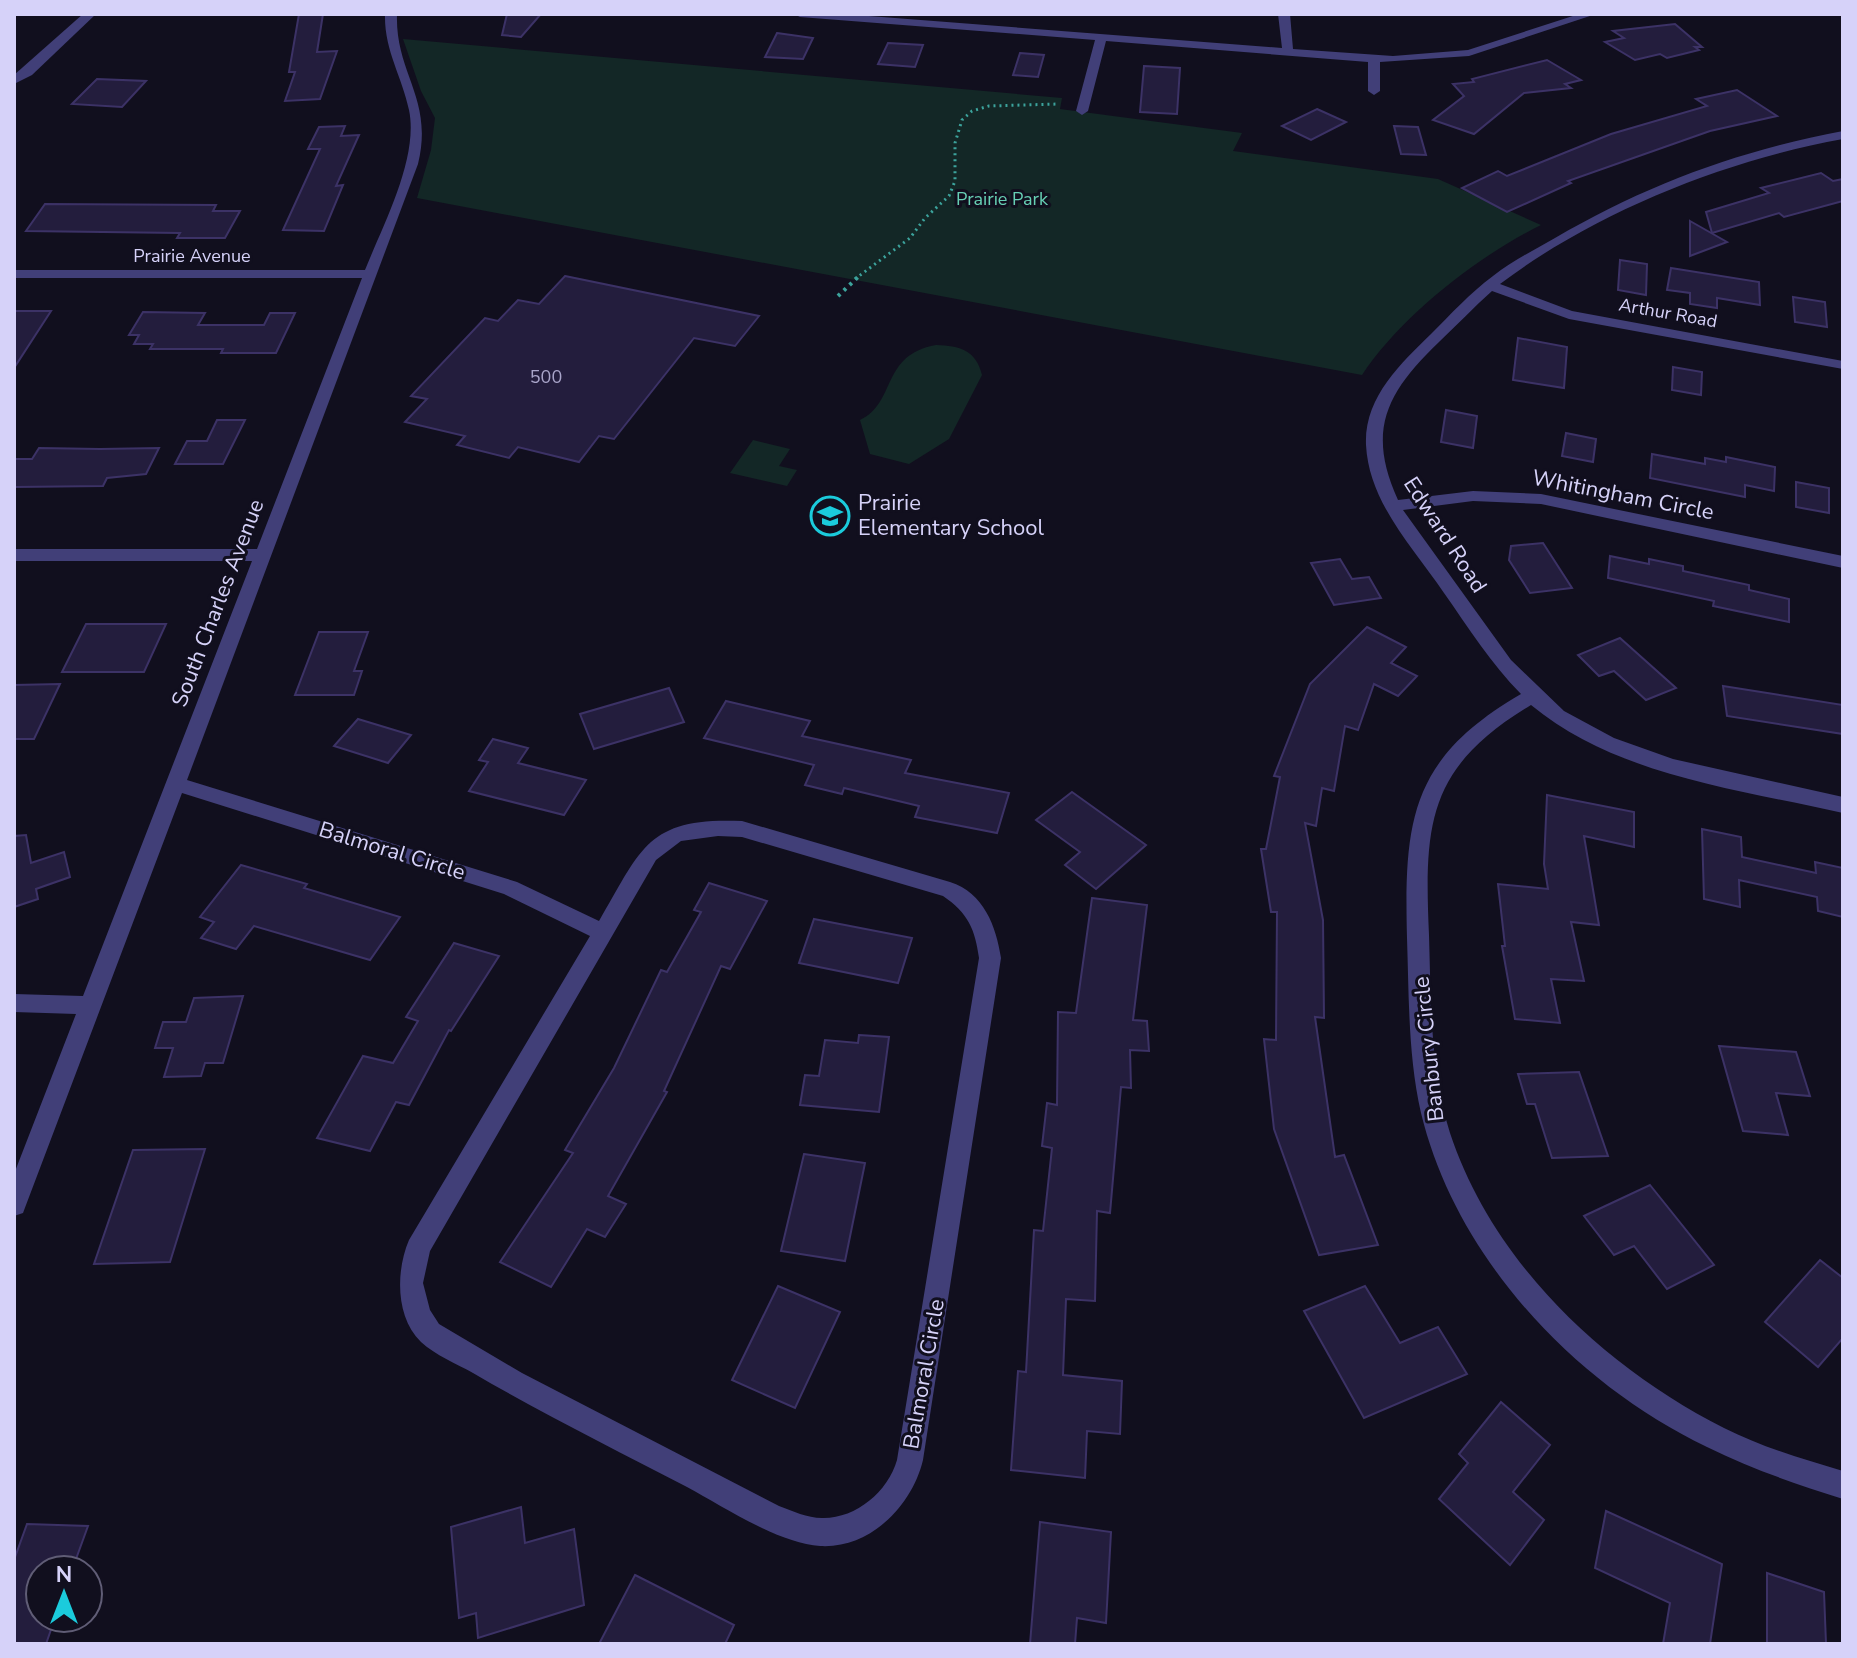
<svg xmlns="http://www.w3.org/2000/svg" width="1857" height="1658" font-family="'Nunito Sans',sans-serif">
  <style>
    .green { fill: #132726 }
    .building { fill: #231d3d; stroke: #3c3266; stroke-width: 2 }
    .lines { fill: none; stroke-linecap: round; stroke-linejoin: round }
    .path-far1 { stroke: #3ca39c; stroke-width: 3; stroke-dasharray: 2 4; stroke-linecap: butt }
    .path { stroke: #3ca39c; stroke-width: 4; stroke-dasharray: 3 5; stroke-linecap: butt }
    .street { fill: #413f78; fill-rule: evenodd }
    .labels { text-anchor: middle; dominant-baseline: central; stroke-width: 6; stroke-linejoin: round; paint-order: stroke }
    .far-park-label { font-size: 18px; fill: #67d0b5; stroke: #110f1e }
    .far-street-label { font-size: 18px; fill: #d6d2f9; stroke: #110f1e }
    .number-label { font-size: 18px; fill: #a9a5ca }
    .street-label { font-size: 22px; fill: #d6d2f9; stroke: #110f1e }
    .poi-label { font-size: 22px; fill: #d6d2f9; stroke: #110f1e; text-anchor: start }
  </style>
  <rect width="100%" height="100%" fill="#110f1e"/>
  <g class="green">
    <path d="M403,39L1062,98L1060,109L1242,133L1233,151L1438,179L1541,225C1478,256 1401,316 1362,375L417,198L431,150L435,118L421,91Z"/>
    <path d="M936,345C960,346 976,350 982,375L949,439L909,464L870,454L860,420C897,403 880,355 936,345Z"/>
    <polygon points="753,440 790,449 779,466 797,470 787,486 730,473"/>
  </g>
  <g class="building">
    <polygon points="299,14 323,14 317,52 337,51 320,99 285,101 295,72 289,72"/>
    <polygon points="507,14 541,14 521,37 502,35"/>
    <polygon points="1675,24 1702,47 1695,47 1699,50 1667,58 1660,54 1635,60 1605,42 1624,38 1613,31"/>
    <polygon points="777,33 813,38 803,59 765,57"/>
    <polygon points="888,43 923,45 915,67 878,64"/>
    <polygon points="1020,53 1044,55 1038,77 1013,75"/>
    <polygon points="1547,60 1581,80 1565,84 1571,88 1524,93 1474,134 1433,120 1464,96 1453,84 1474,82 1472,79"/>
    <polygon points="1144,66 1180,68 1177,114 1140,112"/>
    <polygon points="97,79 146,81 122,107 72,104"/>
    <polygon points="1737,90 1777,116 1710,131 1568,181 1571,183 1507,212 1462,188 1498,171 1507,176 1611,134 1707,106 1696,99"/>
    <polygon points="1317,109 1346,122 1311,140 1282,126"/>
    <polygon points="345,126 341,136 359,135 336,186 343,185 324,231 283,230 320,149 308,149 319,127"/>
    <polygon points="1394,126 1418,127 1426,155 1401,154"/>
    <polygon points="1821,173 1833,181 1843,179 1843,201 1784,217 1779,213 1712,233 1706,212 1769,193 1761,188"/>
    <polygon points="45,204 216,205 213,211 240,211 225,238 177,238 180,233 26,231"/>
    <polygon points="1690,221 1727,242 1690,256"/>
    <polygon points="1620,260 1647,264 1646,295 1618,290"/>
    <polygon points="1671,268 1759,282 1760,305 1717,298 1717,308 1690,304 1690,293 1667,290"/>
    <polygon points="565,276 759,316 735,346 694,338 614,439 599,436 579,462 518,447 509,458 457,445 465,436 405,422 427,399 411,396 485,318 498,321 518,300 539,304"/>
    <polygon points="1793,297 1825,302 1827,327 1795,322"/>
    <polygon points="14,311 51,311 14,368"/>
    <polygon points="143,312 205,313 198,325 264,325 270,313 295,313 276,353 221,353 223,349 150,349 153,344 134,344 139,335 129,335"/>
    <polygon points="1518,338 1567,347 1564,388 1513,380"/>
    <polygon points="1673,367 1702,372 1701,395 1672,390"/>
    <polygon points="1446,410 1477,416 1473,448 1441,442"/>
    <polygon points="217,420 245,420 223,464 175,464 187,441 207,441"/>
    <polygon points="1566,433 1596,439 1593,462 1562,456"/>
    <polygon points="39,448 100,449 159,448 146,474 107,478 103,486 14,487 14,459 32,459"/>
    <polygon points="1652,454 1705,464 1705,458 1726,462 1726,457 1775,467 1774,491 1745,485 1745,497 1650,478"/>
    <polygon points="1796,482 1829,488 1829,513 1796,507"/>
    <polygon points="1543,543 1572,588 1530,593 1509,560 1511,546"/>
    <polygon points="1610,556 1649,564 1649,559 1683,566 1683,571 1749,585 1749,590 1789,599 1789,622 1713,606 1714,601 1608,578"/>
    <polygon points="1340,559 1352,579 1369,577 1381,598 1334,605 1311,563"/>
    <polygon points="86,624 166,624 144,672 62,672"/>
    <polygon points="1367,627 1406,647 1391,663 1417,676 1398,696 1374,684 1358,730 1345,726 1334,791 1322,788 1316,826 1305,823 1323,920 1324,1018 1315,1017 1335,1157 1344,1155 1378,1245 1319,1255 1274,1129 1264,1039 1276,1040 1277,912 1271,912 1261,849 1266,849 1280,777 1274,776 1310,684"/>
    <polygon points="319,632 368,632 354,671 362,671 354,695 295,695"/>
    <polygon points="1620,638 1676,688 1646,700 1614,671 1599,676 1578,655"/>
    <polygon points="60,684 34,739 14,739 14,685"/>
    <polygon points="1723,686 1843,705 1843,734 1727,716"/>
    <polygon points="669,688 684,722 594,749 580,714"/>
    <polygon points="726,701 810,721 802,736 911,760 905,773 1009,793 997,833 915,817 919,806 844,788 842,794 805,785 814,765 704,738"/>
    <polygon points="358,719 411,735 388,763 334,746"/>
    <polygon points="493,739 528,748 518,763 586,780 564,815 469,791 488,762 479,760"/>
    <polygon points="1072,792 1146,845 1096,889 1065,865 1080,852 1036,820"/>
    <polygon points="1547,795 1634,812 1634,847 1584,836 1599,925 1571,922 1584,981 1551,979 1560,1023 1515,1019 1502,946 1505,946 1498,884 1548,889 1544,864"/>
    <polygon points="1702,829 1741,837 1742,857 1816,873 1815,862 1843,868 1843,917 1818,911 1817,897 1739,880 1740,907 1704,899"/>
    <polygon points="26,835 31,863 64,852 70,877 36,889 38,899 14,907 14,836"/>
    <polygon points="241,865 307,884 304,888 400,917 370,960 254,926 236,949 201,938 214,922 200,917"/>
    <polygon points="709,883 767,901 730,969 721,966 664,1091 667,1092 608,1196 626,1204 605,1237 587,1229 551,1287 500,1262 573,1153 565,1150 614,1068 661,970 667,972 701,912 694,910"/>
    <polygon points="1092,898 1147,905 1133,1020 1147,1021 1149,1051 1130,1050 1131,1088 1121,1087 1110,1213 1097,1211 1095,1301 1066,1299 1063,1375 1122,1381 1120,1434 1087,1431 1085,1478 1011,1470 1018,1371 1026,1372 1034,1230 1043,1231 1052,1148 1042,1146 1047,1103 1057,1105 1058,1012 1076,1013"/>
    <polygon points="814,919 912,938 898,983 799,963"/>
    <polygon points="454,943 499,956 451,1031 449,1030 409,1105 396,1102 370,1151 317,1138 363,1056 393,1063 418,1021 406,1017"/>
    <polygon points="243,996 223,1063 205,1063 201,1076 164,1077 173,1048 155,1048 163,1022 186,1022 194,998"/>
    <polygon points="859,1035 889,1037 879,1112 800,1105 805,1075 819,1076 825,1040 858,1043"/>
    <polygon points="1719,1046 1796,1052 1810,1096 1776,1093 1788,1135 1743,1131"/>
    <polygon points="1579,1072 1608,1156 1552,1158 1535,1104 1527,1104 1518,1074"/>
    <polygon points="205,1149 170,1262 94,1264 133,1150"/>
    <polygon points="804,1154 865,1163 845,1261 781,1251"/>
    <polygon points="1650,1185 1714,1265 1667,1289 1634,1246 1614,1255 1584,1216"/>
    <polygon points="1820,1260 1843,1278 1843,1338 1818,1367 1765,1322"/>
    <polygon points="778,1286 840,1312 795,1408 732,1380"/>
    <polygon points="1365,1286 1400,1343 1438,1327 1467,1374 1364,1418 1304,1311"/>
    <polygon points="1501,1402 1550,1445 1513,1492 1544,1520 1510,1565 1439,1499 1468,1463 1459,1454"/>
    <polygon points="521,1507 525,1543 574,1529 584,1605 478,1638 476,1613 459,1618 451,1527"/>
    <polygon points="1606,1511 1722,1564 1710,1644 1663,1644 1670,1603 1595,1568"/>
    <polygon points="1040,1522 1111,1532 1106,1623 1077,1618 1075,1644 1030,1644"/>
    <polygon points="27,1524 88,1526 72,1570 40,1570 40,1618 55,1618 46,1644 14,1644 14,1560"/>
    <polygon points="1767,1573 1824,1592 1826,1644 1767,1644"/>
    <polygon points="635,1575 734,1625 725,1644 599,1644"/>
  </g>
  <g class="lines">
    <polyline class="path-far1" points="855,279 910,238 925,218 949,196 955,181 955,143 962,120 972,111 989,106 1058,104"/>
    <polyline class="path" points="838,296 858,277"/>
    <g class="street">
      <polygon points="83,14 96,14 32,75 14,84 14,75"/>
      <path d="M385,14H397C395,74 434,98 418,164L187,780L517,882L599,921C642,848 647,817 742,821L950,882C984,893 996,926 1001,958L923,1460C912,1506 870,1549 820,1546C778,1543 724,1507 687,1487C616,1450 543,1414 473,1373C457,1364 435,1355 421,1342C395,1317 396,1270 409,1240L590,936L504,894L182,793L26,1205L23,1213L14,1216V1174L76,1014L14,1012V994L83,996L252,561H14V549H257L362,278H14V270H365C383,225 419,158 409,110C402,76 384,50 385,14ZM718,836L742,837L943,896C968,913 975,929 979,958L897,1460C888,1492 855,1519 822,1518C807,1518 793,1511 779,1506L522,1373L439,1324L430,1310L423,1283L430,1251L656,860L681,841Z"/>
      <polygon points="794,14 843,14 1282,48 1278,14 1290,14 1293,49 1393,56 1468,50 1579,14 1596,14 1469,56 1380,62 1380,91 1374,95 1368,91 1368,62 1106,41 1088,111 1082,115 1076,111 1095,40 800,17"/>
      <path d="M1843,131V139C1726,160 1595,212 1500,284L1572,311L1843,361V369L1569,319L1492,291C1474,307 1457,325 1439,342C1387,392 1366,430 1398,500L1473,491L1541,494L1843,556V568L1541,504L1473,501L1403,510L1511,660L1564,711L1614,738L1673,759L1843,797V813C1738,789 1617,776 1531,705C1428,767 1424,822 1429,935C1431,1001 1430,1070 1450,1133C1493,1263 1604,1367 1724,1428C1762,1447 1802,1459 1843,1471V1499C1796,1484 1751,1469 1707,1447C1575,1384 1456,1258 1421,1113C1408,1056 1409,996 1407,938C1404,819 1411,758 1521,694C1491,664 1468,627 1444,593C1413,547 1369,503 1366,445C1364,398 1400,364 1431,334C1451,314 1470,293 1493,276C1512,261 1534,250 1555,238C1645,185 1740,150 1843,131Z"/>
    </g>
  </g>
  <defs>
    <symbol id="school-ring" viewBox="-11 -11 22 22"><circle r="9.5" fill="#110f1e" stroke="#1bcbdc" stroke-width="1.5"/><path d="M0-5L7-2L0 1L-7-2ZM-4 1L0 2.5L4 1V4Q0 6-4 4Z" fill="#1bcbdc"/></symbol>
  </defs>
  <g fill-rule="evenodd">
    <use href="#school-ring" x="808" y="494" width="44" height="44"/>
  </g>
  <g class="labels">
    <g class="far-park-label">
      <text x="1002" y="199">Prairie Park</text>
    </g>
    <g class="far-street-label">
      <text x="192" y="256">Prairie Avenue</text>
      <text transform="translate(1668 313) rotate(10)">Arthur Road</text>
    </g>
    <g class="number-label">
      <text x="546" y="377">500</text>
    </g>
    <g class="street-label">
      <text transform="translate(1623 495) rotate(11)">Whitingham Circle</text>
      <text transform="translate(1445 535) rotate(57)">Edward Road</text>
      <text transform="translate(218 603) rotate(-69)">South Charles Avenue</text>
      <text transform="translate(392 851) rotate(17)">Balmoral Circle</text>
      <text transform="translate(1429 1049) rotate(-96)">Banbury Circle</text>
      <text transform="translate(924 1374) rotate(-80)">Balmoral Circle</text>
    </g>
    <g class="poi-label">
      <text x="858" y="503">Prairie<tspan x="858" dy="25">Elementary School</tspan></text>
    </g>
  </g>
  <rect width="1857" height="1658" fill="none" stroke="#d6d2f9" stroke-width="32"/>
  <g transform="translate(64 1594)"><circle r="38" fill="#110f1e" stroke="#605d76" stroke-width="2"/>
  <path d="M0-6L14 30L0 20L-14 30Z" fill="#1bcbdc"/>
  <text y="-12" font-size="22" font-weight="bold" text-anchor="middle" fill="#d6d2f9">N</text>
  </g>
</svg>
